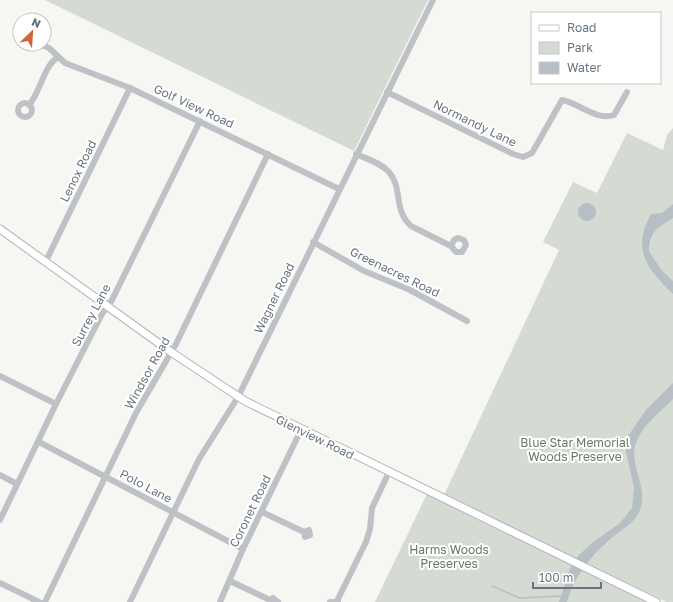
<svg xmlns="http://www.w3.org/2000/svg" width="673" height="602" font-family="'Golos Text',sans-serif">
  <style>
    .green { fill: #d5dad3; fill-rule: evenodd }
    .water { fill: #b6bfc4 }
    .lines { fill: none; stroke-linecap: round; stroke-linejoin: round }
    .stream { stroke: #b6bfc4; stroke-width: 1.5 }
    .major-casing { stroke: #b2b5b9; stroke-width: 9 }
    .minor { stroke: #bec1c5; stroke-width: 6 }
    .major { stroke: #fff; stroke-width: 7 }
    .labels { text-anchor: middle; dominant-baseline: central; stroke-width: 4; stroke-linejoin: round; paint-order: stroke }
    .street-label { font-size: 12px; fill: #697481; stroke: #fff }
    .park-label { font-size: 12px; fill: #697967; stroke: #fff }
  </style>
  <rect width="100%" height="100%" fill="#f6f6f3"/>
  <g class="green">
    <polygon points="45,0 428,0 354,151"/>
    <path d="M673,128V602H666L444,495L559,250L543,242L573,182L597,193L627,133L663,150L667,135ZM649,219L656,229L652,235L649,251L661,269L671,279L667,288C646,268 634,247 649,219Z"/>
    <polygon points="427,494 617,586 646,602 375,602"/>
  </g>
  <g class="water">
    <circle cx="587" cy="212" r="9"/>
    <path d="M673,204V218C656,229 651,230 649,251L661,269L673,281V294C647,269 631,250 651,214L662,213Z"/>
    <path d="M673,383V399C661,411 644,424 637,440C626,465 652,489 638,514C632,524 623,529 614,536C593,553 574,576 567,602H559L571,566L577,557L592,543L620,523L632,508L634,488L625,447L628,436L646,410Z"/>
  </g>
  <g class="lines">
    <polyline class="stream" points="492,586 520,598 561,596"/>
    <defs>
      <polyline id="major" points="0,229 171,352 245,401 656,602"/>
    </defs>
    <use href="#major" class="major-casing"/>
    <g class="minor">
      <polyline points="40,44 49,48 65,63 130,88 339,189"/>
      <path d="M387,92L513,154L523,157L532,153L562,100C579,103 596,121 614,115L627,92"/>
      <circle cx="25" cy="110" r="7"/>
      <path d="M29,105C41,91 43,67 58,57"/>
      <path d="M356,154C367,159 381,163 389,172C403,188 393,210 411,226L451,246L456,252H462L466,245L464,240L458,238L454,240L451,246"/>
      <polyline points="313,242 364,271 410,290 467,321"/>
      <polyline points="45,263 130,88"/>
      <polyline points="0,376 56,404"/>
      <polyline points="39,442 243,549"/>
      <polyline points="0,475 17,484"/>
      <polyline points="262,512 304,532 305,537 310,535 309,530 304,532"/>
      <polyline points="0,520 56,404 102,314 112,300 200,121"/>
      <polyline points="230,581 270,600"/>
      <polyline points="0,583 39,602"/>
      <polyline points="337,601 366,542 370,529 372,508 389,472"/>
      <polyline points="45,602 136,413 176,344 268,154"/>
      <polyline points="130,602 199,459 238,397 433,0"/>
      <polyline points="220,602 243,549 301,430"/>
      <polyline points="270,602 273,598 278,602"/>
      <polyline points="330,602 338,602"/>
    </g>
    <use href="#major" class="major"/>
  </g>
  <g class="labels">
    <g class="street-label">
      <text transform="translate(194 106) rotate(25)">Golf View Road</text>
      <text transform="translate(475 123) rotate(26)">Normandy Lane</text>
      <text transform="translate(78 171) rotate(-64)">Lenox Road</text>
      <text transform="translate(395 272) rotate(26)">Greenacres Road</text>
      <text transform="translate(274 298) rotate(-64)">Wagner Road</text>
      <text transform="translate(91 315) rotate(-62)">Surrey Lane</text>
      <text transform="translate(147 373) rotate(-61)">Windsor Road</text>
      <text transform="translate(315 437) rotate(26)">Glenview Road</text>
      <text transform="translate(146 486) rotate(28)">Polo Lane</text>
      <text transform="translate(250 511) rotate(-64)">Coronet Road</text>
    </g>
    <g class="park-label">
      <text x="575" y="442">Blue Star Memorial<tspan x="575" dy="14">Woods Preserve</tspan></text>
      <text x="449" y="549">Harms Woods<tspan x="449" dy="14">Preserves</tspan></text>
    </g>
  </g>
  <rect x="531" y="12" width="130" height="72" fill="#ffffff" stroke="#c3c7cd"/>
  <rect x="539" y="25" width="20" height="6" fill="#ffffff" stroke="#c3c7cd"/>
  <text x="567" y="32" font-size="12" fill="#697481">Road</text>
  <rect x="539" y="42" width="20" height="12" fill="#d5dad3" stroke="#c3c7cd"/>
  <text x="567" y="52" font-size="12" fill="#697481">Park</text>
  <rect x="539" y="62" width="20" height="12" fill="#b6bfc4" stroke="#c3c7cd"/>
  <text x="567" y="72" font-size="12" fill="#697481">Water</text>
  <g transform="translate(32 32) rotate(25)"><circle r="19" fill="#ffffff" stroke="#c3c7cd"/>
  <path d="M0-3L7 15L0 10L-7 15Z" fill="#ce673b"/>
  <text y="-6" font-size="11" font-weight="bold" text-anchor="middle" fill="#697481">N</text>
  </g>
  <path d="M533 582v6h68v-6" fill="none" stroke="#697481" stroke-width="2"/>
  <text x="539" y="582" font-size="12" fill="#697481" stroke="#ffffff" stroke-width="3" paint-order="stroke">100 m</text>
</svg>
